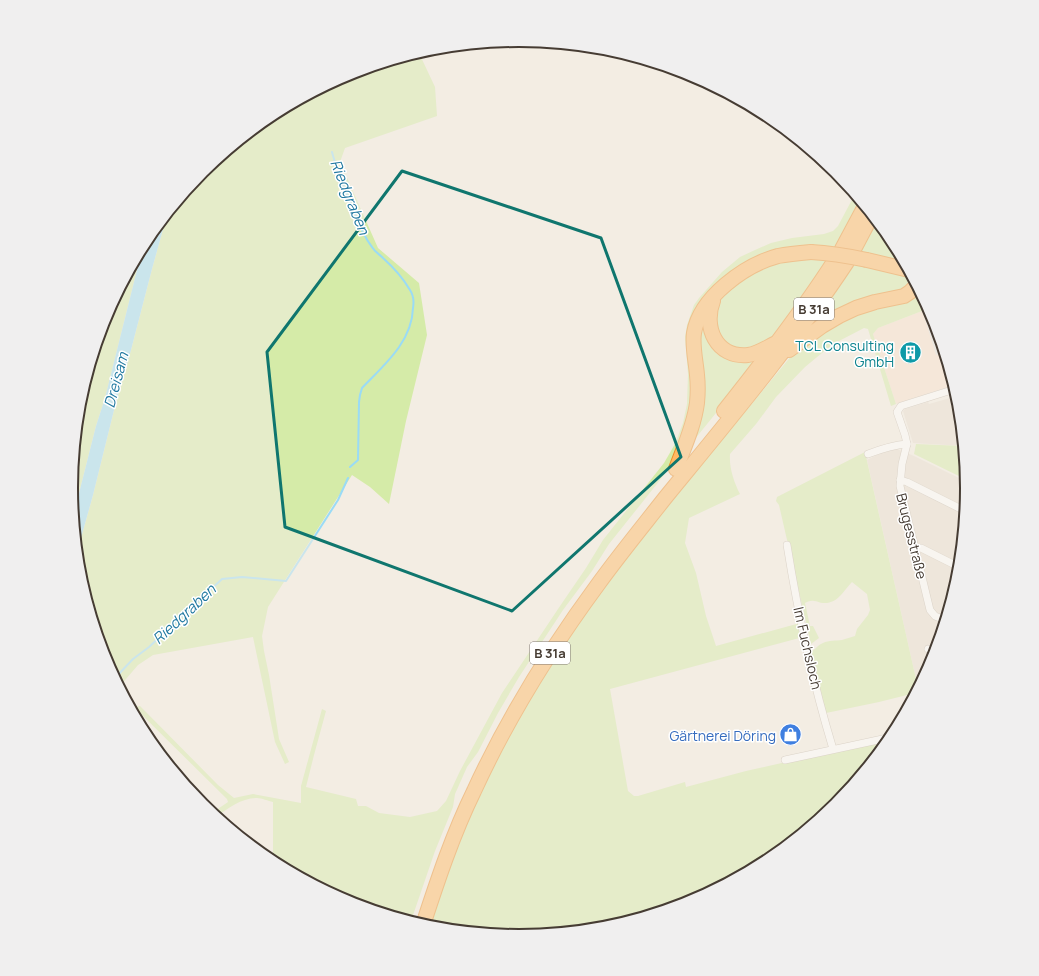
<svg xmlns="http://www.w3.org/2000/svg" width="1039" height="976" font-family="Manrope,sans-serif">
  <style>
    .residential { fill: #e8ded1 }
    .commercial { fill: #f8e0cc }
    .green { fill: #d5eba8 }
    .parking { fill: #e3e0dc }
    .water { fill: #9adbf6 }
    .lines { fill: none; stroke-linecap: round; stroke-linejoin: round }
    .stream { stroke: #9adbf6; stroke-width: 2 }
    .street-casing { stroke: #c2b6a8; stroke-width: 8 }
    .highway-casing { stroke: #ea8c27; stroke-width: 16 }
    .street { stroke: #fff; stroke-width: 7 }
    .highway { stroke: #ffb963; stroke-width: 14 }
    .highway-bridge-casing { stroke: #ea8c27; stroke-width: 16; stroke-linecap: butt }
    .highway-bridge { stroke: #ffb963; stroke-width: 14 }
    .marked { fill: none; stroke: #0f766e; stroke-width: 3; stroke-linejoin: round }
    .labels { text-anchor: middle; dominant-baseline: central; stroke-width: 3; stroke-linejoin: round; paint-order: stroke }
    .shield { fill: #fff; stroke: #7e7670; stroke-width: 1 }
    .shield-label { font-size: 13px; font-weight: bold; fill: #463c33 }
    .culture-label { font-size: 14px; fill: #0d838f; stroke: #fff; text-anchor: end }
    .street-label { font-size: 14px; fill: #463c33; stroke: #fff }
    .shop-label { font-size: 14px; fill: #366cbe; stroke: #fff; text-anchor: end }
    .water-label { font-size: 15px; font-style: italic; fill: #2179a1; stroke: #fff }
    .rim { fill: none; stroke: #463c33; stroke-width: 2 }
  </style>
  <rect width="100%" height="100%" fill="#f3ede3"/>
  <g class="residential">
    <polygon points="957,396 959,401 963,446 913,443 903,411 905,409 928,402 929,404"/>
    <polygon points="897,449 914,456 967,482 967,488 959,576 933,660 918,688 867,460 881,453"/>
  </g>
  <polygon class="commercial" points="926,303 933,317 954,385 896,404 873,334 878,328 922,311 924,305"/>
  <g class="green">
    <polygon points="419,53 435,87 437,116 345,148 340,162 378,248 419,283 427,335 406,421 389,504 370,487 352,475 268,607 262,636 264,651 269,675 279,739 289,762 285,764 275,742 253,637 153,655 138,665 120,686 106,659 80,575 78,549 93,495 116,402 131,350 152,269 167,215 203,171 271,115 348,74"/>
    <path d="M855,194L860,200L848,224L834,249L778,253L699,311L695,403L672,465L609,544L592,571L563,610L519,677L498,713L478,752L467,767L455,794L453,807L435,851L411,921L348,902L273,862V802C268,801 262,798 257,798C241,798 229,808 217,816L212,813L228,802L227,799L134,707L140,706L218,785L234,798L253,794L258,795L301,803V786L322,709L326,711L314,755L306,787L356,799L358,806H366L379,813L410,817L437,811L446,801L460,771L502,693L558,609L586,568L603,540L664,463L675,444L683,423L687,404L688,374L685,337L687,325L694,305L699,298L722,272L740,257L755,250L771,243L792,238L824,234L833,231L838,226Z"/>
    <polygon points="876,219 892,239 907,266 858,254"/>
    <polygon points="143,246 105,398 96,426 74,513 72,488 80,400 106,316"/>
    <polygon points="828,258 801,298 772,337 763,346 738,351 719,338 714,306 720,295 747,274 784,259"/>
    <polygon points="853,261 910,273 915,283 798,341"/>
    <path d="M918,287L924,300L921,303L924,305L922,311L878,328L873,334L896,404L891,406L868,329L864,328L839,341L828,348L805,367L776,397L756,424L730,454C729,468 734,482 740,494L689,518L685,543L696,573L706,616L716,646L800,623L803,637L610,689L628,791L634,796H638L685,782L686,787L746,771L835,751L834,747L894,733L892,737L887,740V744L836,805L768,861L691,902L607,927L519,936L432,927L426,926L466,817L506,735L598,591L792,355L832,322Z"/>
    <polygon points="702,317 722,349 767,350 686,450 699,360"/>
    <polygon points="916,444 963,446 967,480 914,454"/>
    <path d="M865,452L918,688L915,693L879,702L826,713L810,652C816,650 817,645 823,643C829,640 836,641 842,640C846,639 851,637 855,636L857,629L868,615L870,610L867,594L852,582C843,591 838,604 823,603C820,603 817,601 814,601C811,600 807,602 805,603L810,626H813L819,638L811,644L779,505L776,501L777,497Z"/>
  </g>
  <polygon class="parking" points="929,315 941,354 936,355 924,316"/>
  <polygon class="water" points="167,215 152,269 131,350 116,402 93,495 78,549 74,513 96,426 105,398 143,246 147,239"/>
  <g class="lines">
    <g class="stream">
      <path d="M332,152C337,172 345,190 353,209C358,222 363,236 372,247C375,252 379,254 383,258C393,267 403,278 410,290C414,296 414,302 413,308C412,342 384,365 362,388L360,395L359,402L358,460L350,467"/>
      <polyline points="115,678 133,659 149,647 176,622 222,579 242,577 286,581 338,500 348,478"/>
    </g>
    <defs>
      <g id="street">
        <path d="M868,454C881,449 893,445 907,444"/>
        <polyline points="900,480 907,482 965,511"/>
        <path d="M787,545C798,614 813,683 833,749"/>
        <polyline points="916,548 921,548 955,565 960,564"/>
        <polyline points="945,620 935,616 930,610 900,486 902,464 907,444 905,435 897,412 901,406 955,389"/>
        <polyline points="928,649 936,652"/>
        <polyline points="785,760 892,737"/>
      </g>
      <g id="highway">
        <polyline points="842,249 865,206"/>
        <polyline points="853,251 872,215"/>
        <polyline points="867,260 909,270"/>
        <path d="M713,301C703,327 716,358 748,355C757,354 766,348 774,344"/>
        <polyline points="789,350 822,326 839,316 856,308 875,302 904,296 910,292 917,285"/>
        <path d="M724,411C763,362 801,313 835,260"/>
        <path d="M676,469C684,447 694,426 697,403C698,393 698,384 697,375C696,362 692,346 694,333C700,297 745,265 778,256C789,254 800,253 811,252"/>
        <path d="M423,925C438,879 453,834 474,791C508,717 551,648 599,583C620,554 643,526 665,498C728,421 792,345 847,262"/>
      </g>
    </defs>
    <use href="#street" class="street-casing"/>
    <use href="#highway" class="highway-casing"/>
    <use href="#street" class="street"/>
    <use href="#highway" class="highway"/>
    <defs>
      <path id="highway-bridge" d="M811,252C830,253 848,256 867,260"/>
    </defs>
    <use href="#highway-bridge" class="highway-bridge-casing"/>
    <use href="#highway-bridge" class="highway-bridge"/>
  </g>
  <path d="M0 0H1039V976H0ZM402,171L601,238L681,457L512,611L285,527L267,352Z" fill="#f3ede3" fill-opacity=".55" fill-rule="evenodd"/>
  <path class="marked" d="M402,171L601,238L681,457L512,611L285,527L267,352Z"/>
  <defs>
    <symbol id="building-disc" viewBox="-11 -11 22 22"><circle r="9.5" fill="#0f9aa8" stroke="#fff"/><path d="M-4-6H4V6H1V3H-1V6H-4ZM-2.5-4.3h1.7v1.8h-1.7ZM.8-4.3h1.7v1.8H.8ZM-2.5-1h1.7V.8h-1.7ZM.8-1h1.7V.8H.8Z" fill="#fff"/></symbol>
    <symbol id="shop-disc" viewBox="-11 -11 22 22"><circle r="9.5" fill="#3f7fe0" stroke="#fff"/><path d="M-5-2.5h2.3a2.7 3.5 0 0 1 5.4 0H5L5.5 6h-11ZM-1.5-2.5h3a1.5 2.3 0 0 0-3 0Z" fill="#fff"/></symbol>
  </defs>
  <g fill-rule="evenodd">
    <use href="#building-disc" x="898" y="340" width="25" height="25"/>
    <use href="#shop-disc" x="778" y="722" width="25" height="25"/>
  </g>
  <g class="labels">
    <g class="shield">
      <rect x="794" y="298" width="40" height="22" rx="3"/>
      <rect x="530" y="642" width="40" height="22" rx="3"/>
    </g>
    <g class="shield-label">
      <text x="814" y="309">B 31a</text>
      <text x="550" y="653">B 31a</text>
    </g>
    <g class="culture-label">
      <text x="894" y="345">TCL Consulting<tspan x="894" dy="16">GmbH</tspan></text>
    </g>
    <g class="street-label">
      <text transform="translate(912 536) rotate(76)">Brugesstraße</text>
      <text transform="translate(808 648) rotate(77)">Im Fuchsloch</text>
    </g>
    <g class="shop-label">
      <text x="776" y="735">Gärtnerei Döring</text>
    </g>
    <g class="water-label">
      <text transform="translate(350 197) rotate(68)">Riedgraben</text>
      <text transform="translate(116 380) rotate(-75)">Dreisam</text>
      <text transform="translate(184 614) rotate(-43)">Riedgraben</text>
    </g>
  </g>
  <path d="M0 0H1039V976H0ZM78 488a441 441 0 1 1 882 0a441 441 0 1 1-882 0Z" fill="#f0efef" fill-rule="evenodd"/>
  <path class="rim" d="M78 488a441 441 0 1 1 882 0a441 441 0 1 1-882 0Z"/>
</svg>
